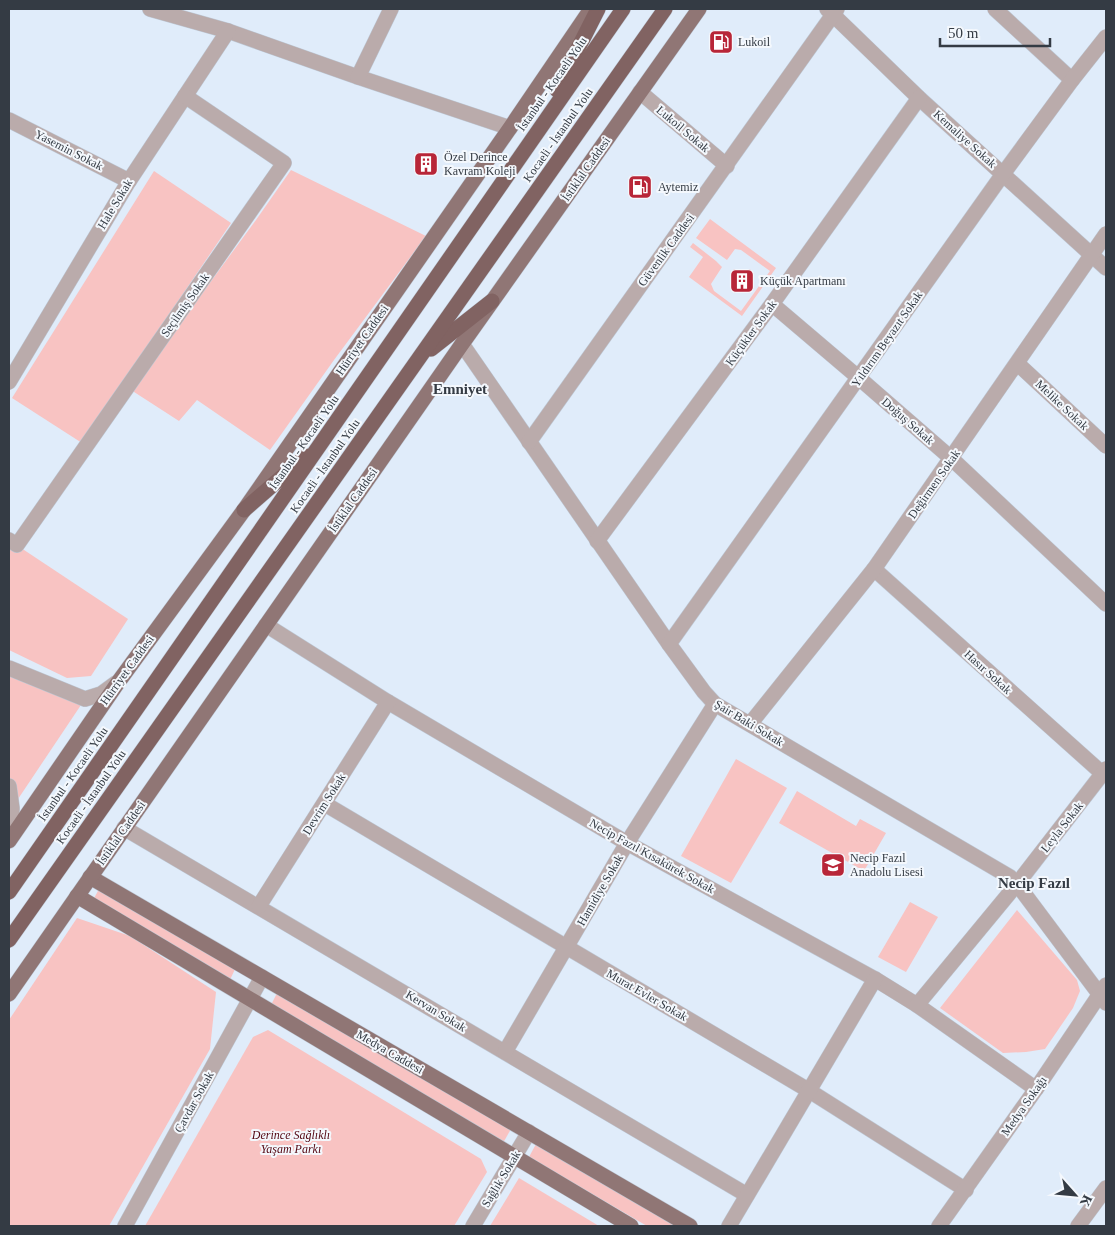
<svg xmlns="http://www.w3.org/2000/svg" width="1115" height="1235" font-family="Georgia,serif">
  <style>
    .green { fill: #f8c3c2 }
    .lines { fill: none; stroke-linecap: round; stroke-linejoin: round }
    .minor-casing { stroke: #bec9d6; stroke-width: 16 }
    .major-casing { stroke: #bec9d6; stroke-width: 16 }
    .highway-casing { stroke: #bec9d6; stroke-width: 16 }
    .minor { stroke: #baabab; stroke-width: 15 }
    .major { stroke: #907675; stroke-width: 15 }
    .highway { stroke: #816362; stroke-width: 15 }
    .labels { text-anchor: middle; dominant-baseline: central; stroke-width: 4; stroke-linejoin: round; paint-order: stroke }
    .poi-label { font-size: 12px; fill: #343b44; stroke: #f4f8fd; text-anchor: start }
    .street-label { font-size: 12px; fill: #343b44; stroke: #f4f8fd }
    .park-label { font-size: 12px; font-style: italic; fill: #530611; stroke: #f4f8fd }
    .quarter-label { font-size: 15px; font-weight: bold; fill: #343b44; stroke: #f4f8fd }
  </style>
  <rect width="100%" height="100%" fill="#e0ecfa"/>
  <g class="green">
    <polygon points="291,170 426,236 334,360 270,450 197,400 179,421 131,390 256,220"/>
    <polygon points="154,171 231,223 82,443 12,398"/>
    <polygon points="710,219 776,268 742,316 689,277 703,257 690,247 693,243 716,261 722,267 711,284 714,291 741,311 770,271 741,250 735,249 727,260 696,238"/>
    <polygon points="9,540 128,619 91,676 67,678 9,650"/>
    <polygon points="9,668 85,699 12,808 9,786"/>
    <polygon points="736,759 787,788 731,883 681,856"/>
    <polygon points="797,791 856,826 860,819 886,833 864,871 779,823"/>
    <polygon points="99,889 236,967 229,982 92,902"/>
    <polygon points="910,902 938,917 906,972 878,957"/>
    <polygon points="1017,910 1077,980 1080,991 1073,1008 1045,1049 1026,1052 1003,1053 940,1008"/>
    <polygon points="77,918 130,936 216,992 210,1049 109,1226 9,1226 9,1020"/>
    <polygon points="277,993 511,1129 503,1143 271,1005"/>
    <polygon points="268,1030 481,1159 487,1172 454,1226 145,1226 253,1037"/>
    <polygon points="536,1144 677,1226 647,1226 529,1157"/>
    <polygon points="519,1178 599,1226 490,1226"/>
  </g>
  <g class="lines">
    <defs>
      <g id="minor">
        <polyline points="150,9 228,31 358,77 510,128"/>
        <polyline points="827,9 919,98 1106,268"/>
        <polyline points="995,9 1072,80"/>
        <polyline points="358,77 391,9"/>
        <polyline points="640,92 727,166"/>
        <polyline points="9,120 129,181"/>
        <polyline points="772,304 859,378 952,459 1106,604"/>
        <polyline points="462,344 669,644 704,692 715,704 1010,877 1017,884 1106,1003"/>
        <polyline points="1018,364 1106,446"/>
        <polyline points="9,382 129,181 228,31"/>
        <polyline points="529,442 837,9"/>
        <polyline points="9,540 17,545 284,163 185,96"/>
        <polyline points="597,541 772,304 919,98"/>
        <polyline points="874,569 1103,774"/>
        <polyline points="266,625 388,702 627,843 875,979 917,1005 1036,1089"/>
        <polyline points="669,644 1003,174 1072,80 1106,37"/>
        <polyline points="9,668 85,699 101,694 116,683"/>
        <polyline points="750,724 874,569 1106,234"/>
        <polyline points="9,786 12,808 11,837"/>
        <polyline points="325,804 808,1090 966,1190"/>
        <polyline points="124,828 747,1195"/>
        <polyline points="259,906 388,702"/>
        <polyline points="917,1005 1017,884 1106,769"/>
        <polyline points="505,1052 627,843 715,704"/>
        <polyline points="125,1226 262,977"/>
        <polyline points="473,1226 529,1132"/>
        <polyline points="729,1226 875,979"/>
        <polyline points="939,1226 1036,1089 1106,985"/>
        <polyline points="1078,1226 1106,1188"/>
      </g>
      <g id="major">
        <polyline points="9,841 119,681 244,510 510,128 591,9"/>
        <polyline points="90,877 690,1226"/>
        <polyline points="77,896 631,1226"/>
        <polyline points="9,994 462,344 699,9"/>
      </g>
      <g id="highway">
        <polyline points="557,90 598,9"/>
        <polyline points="431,349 492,301"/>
        <polyline points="244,510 306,456"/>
        <polyline points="9,892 623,9"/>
        <polyline points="9,940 665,9"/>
      </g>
    </defs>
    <use href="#minor" class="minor-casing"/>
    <use href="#major" class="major-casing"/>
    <use href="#highway" class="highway-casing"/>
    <use href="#minor" class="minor"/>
    <use href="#major" class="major"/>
    <use href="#highway" class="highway"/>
  </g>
  <defs>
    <symbol id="fuel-square" viewBox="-11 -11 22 22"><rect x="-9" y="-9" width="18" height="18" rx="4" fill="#b82638" stroke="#f4f8fd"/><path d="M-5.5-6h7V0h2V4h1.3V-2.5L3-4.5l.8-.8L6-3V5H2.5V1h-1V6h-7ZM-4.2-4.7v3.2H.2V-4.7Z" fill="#fff"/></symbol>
    <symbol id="building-square" viewBox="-11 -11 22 22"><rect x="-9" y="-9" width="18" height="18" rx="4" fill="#b82638" stroke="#f4f8fd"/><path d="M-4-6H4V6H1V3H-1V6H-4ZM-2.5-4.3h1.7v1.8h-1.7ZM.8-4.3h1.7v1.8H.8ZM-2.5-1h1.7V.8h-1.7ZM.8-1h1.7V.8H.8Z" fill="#fff"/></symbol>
    <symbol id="school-square" viewBox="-11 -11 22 22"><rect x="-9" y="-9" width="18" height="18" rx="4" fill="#b82638" stroke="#f4f8fd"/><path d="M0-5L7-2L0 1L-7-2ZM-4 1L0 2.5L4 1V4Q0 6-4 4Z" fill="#fff"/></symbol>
  </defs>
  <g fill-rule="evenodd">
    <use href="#fuel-square" x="707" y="28" width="28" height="28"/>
    <use href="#building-square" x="412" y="150" width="28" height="28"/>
    <use href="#fuel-square" x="626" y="173" width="28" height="28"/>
    <use href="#building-square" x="728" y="267" width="28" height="28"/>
    <use href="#school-square" x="819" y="851" width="28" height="28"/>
  </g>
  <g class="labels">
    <g class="poi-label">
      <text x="738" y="42">Lukoil</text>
      <text x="444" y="157">Özel Derince<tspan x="444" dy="14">Kavram Koleji</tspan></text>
      <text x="658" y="187">Aytemiz</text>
      <text x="760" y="281">Küçük Apartmanı</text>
      <text x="850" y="858">Necip Fazıl<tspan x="850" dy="14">Anadolu Lisesi</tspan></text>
    </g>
    <g class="street-label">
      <text transform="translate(552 84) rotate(-55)">İstanbul - Kocaeli Yolu</text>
      <text transform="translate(683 129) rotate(40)">Lukoil Sokak</text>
      <text transform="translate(558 135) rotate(-55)">Kocaeli - İstanbul Yolu</text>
      <text transform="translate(965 139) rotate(42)">Kemaliye Sokak</text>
      <text transform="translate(69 150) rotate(27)">Yasemin Sokak</text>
      <text transform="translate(586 169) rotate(-55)">İstiklal Caddesi</text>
      <text transform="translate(115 204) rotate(-59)">Hale Sokak</text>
      <text transform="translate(666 250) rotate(-54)">Güvenlik Caddesi</text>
      <text transform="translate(185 305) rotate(-55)">Seçilmiş Sokak</text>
      <text transform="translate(751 333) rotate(-54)">Küçükler Sokak</text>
      <text transform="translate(887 339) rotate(-55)">Yıldırım Beyazıt Sokak</text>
      <text transform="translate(362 340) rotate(-55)">Hürriyet Caddesi</text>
      <text transform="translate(1062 405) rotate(43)">Melike Sokak</text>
      <text transform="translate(908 421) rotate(41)">Doğuş Sokak</text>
      <text transform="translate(304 442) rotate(-55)">İstanbul - Kocaeli Yolu</text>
      <text transform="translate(325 466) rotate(-55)">Kocaeli - İstanbul Yolu</text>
      <text transform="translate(934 484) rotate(-55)">Değirmen Sokak</text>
      <text transform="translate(353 500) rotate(-55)">İstiklal Caddesi</text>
      <text transform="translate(127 670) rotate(-54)">Hürriyet Caddesi</text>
      <text transform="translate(988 672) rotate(42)">Hasır Sokak</text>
      <text transform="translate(749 723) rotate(31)">Şair Baki Sokak</text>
      <text transform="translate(73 774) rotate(-55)">İstanbul - Kocaeli Yolu</text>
      <text transform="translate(91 797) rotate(-55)">Kocaeli - İstanbul Yolu</text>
      <text transform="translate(324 804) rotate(-58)">Devrim Sokak</text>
      <text transform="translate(1062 827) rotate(-52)">Leyla Sokak</text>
      <text transform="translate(121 833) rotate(-55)">İstiklal Caddesi</text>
      <text transform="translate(652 856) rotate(29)">Necip Fazıl Kısakürek Sokak</text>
      <text transform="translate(600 890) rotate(-60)">Hamidiye Sokak</text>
      <text transform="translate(647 995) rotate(30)">Murat Evler Sokak</text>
      <text transform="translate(436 1011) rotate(31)">Kervan Sokak</text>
      <text transform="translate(390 1052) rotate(30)">Medya Caddesi</text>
      <text transform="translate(194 1102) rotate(-61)">Çavdar Sokak</text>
      <text transform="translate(1024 1106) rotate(-55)">Medya Sokağı</text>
      <text transform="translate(501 1179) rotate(-59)">Sağlık Sokak</text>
    </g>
    <g class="park-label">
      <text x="291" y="1135">Derince Sağlıklı<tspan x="291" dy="14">Yaşam Parkı</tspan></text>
    </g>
    <g class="quarter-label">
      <text x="460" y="389">Emniyet</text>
      <text x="1034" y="883">Necip Fazıl</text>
    </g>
  </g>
  <rect width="1115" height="1235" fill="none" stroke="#343b44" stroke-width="20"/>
  <g transform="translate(1075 1195) rotate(117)" stroke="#f4f8fd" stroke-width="4" paint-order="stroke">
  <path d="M0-4L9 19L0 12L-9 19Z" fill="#343b44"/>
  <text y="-8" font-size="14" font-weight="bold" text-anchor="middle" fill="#343b44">K</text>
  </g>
  <path d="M940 38v8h110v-8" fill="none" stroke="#343b44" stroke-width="2.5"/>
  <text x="948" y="38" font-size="15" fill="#343b44" stroke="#f4f8fd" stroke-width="4" paint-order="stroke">50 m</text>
</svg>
